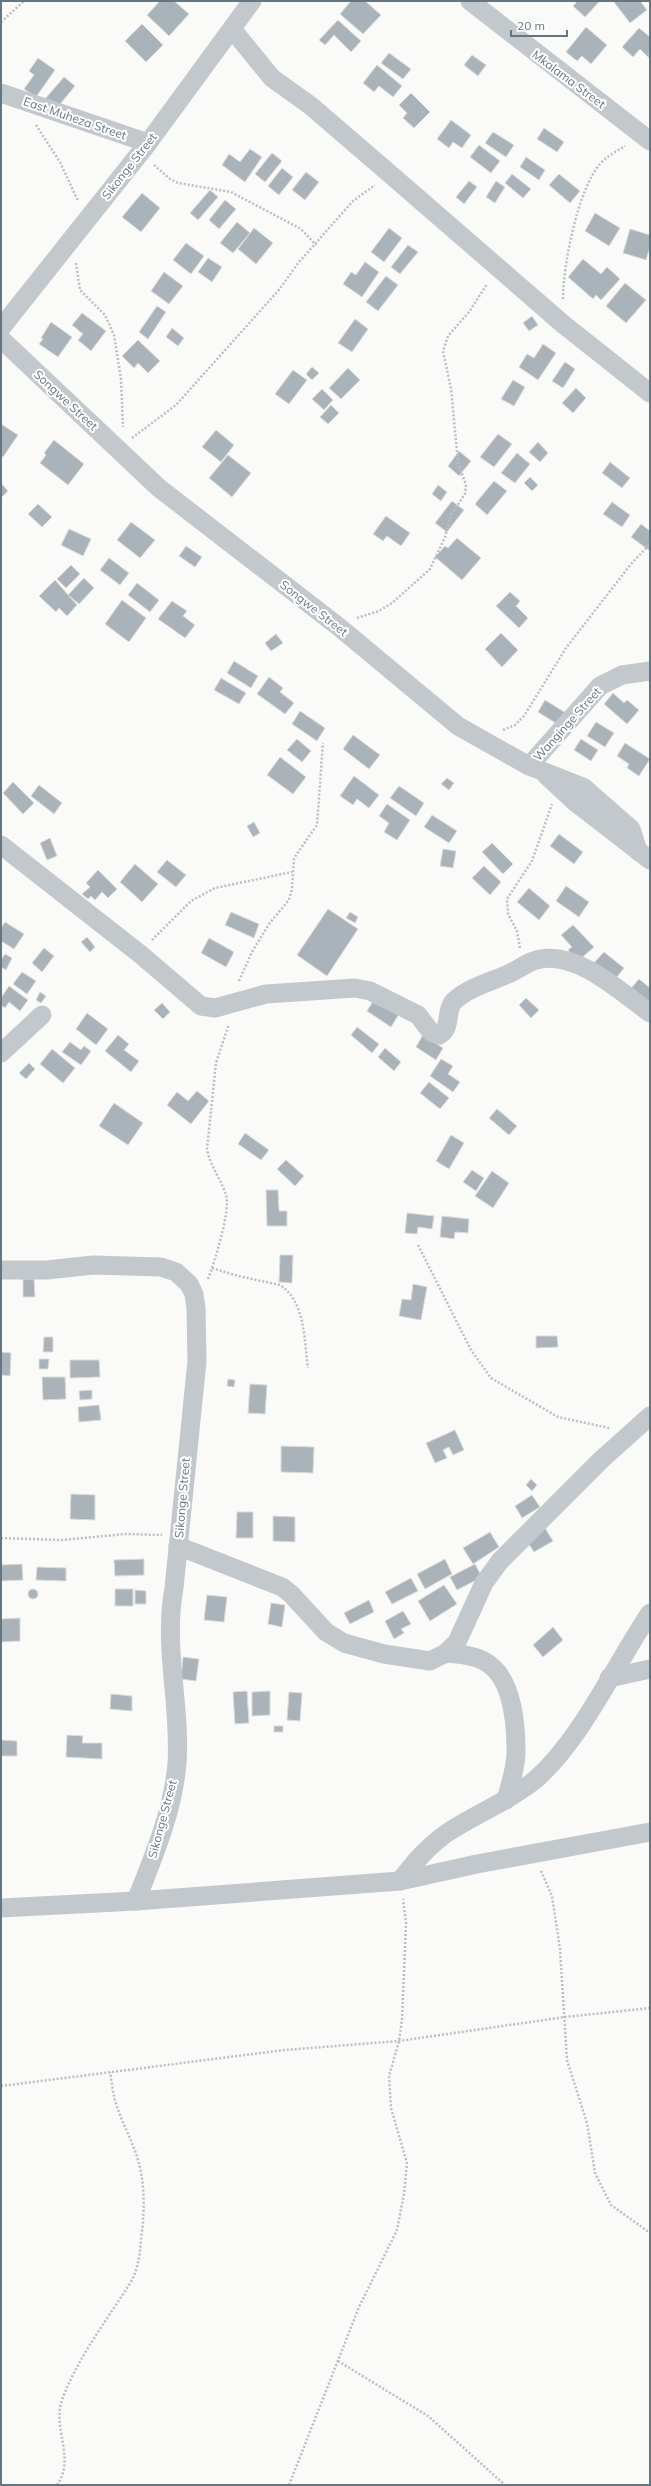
<svg xmlns="http://www.w3.org/2000/svg" width="651" height="2486" font-family="Mulish,sans-serif">
  <style>
    .building { fill: #aab3b9; stroke: #dcdcda }
    .lines { fill: none; stroke-linecap: round; stroke-linejoin: round }
    .path { stroke: #bbbfc2; stroke-width: 2.5; stroke-dasharray: 2 2; stroke-linecap: butt }
    .minor { stroke: #c3c8cc; stroke-width: 19 }
    .labels { text-anchor: middle; dominant-baseline: central; stroke-width: 4; stroke-linejoin: round; paint-order: stroke }
    .street-label { font-size: 12px; fill: #657683; stroke: #fff }
  </style>
  <rect width="100%" height="100%" fill="#fafaf8"/>
  <g class="building">
    <polygon points="160,1 174,1 189,14 169,36 147,15"/>
    <polygon points="351,1 365,1 381,15 363,34 340,14"/>
    <polygon points="574,1 597,1 599,2 585,17 573,6 576,3"/>
    <polygon points="616,1 640,1 647,10 630,23 614,2"/>
    <polygon points="338,20 361,41 351,52 334,35 325,45 319,40"/>
    <polygon points="142,24 163,45 146,62 125,41"/>
    <polygon points="586,27 607,45 591,64 582,56 577,61 566,52"/>
    <polygon points="639,28 650,37 649,58 640,49 633,57 622,47"/>
    <polygon points="389,53 411,69 403,79 381,63"/>
    <polygon points="472,55 486,65 478,76 464,65"/>
    <polygon points="38,58 55,70 36,97 24,89 34,75 29,71"/>
    <polygon points="377,65 402,86 393,97 379,86 374,92 363,83"/>
    <polygon points="64,77 75,86 56,109 45,99"/>
    <polygon points="411,93 430,112 414,128 403,118 407,113 399,105"/>
    <polygon points="451,120 471,135 462,148 453,142 449,148 437,139"/>
    <polygon points="544,128 564,142 557,152 537,139"/>
    <polygon points="493,132 514,145 506,157 485,143"/>
    <polygon points="479,145 500,161 491,173 470,157"/>
    <polygon points="250,149 262,157 245,182 222,165 229,154 240,162"/>
    <polygon points="272,153 282,161 265,182 255,174"/>
    <polygon points="526,157 545,170 539,180 520,167"/>
    <polygon points="282,168 293,177 279,195 268,186"/>
    <polygon points="306,172 319,182 305,200 292,190"/>
    <polygon points="512,174 531,189 523,198 505,183"/>
    <polygon points="559,174 580,191 570,203 549,185"/>
    <polygon points="469,181 477,187 464,204 456,197"/>
    <polygon points="496,181 505,187 495,203 486,197"/>
    <polygon points="210,190 218,197 198,220 190,213"/>
    <polygon points="142,193 160,208 141,232 122,217"/>
    <polygon points="225,200 236,209 219,229 209,220"/>
    <polygon points="595,213 620,228 609,246 585,231"/>
    <polygon points="237,222 250,233 233,253 220,243"/>
    <polygon points="254,228 273,243 256,264 238,249"/>
    <polygon points="389,228 402,238 384,262 371,252"/>
    <polygon points="630,229 650,235 650,247 646,260 623,253"/>
    <polygon points="186,243 204,256 191,274 173,260"/>
    <polygon points="408,245 418,252 400,274 391,267"/>
    <polygon points="208,258 222,267 212,282 198,272"/>
    <polygon points="583,259 601,274 607,267 620,279 601,300 596,295 593,299 568,277"/>
    <polygon points="365,262 379,272 362,297 343,284 351,272 356,275"/>
    <polygon points="164,272 183,286 169,304 151,291"/>
    <polygon points="386,276 398,285 378,311 366,302"/>
    <polygon points="625,283 646,300 626,323 606,306"/>
    <polygon points="157,306 166,312 148,339 139,332"/>
    <polygon points="82,313 106,331 91,351 78,340 83,334 72,325"/>
    <polygon points="532,316 538,325 529,331 523,323"/>
    <polygon points="355,319 368,329 352,352 338,343"/>
    <polygon points="51,322 72,337 58,357 39,344 43,339 41,338"/>
    <polygon points="172,328 184,338 178,346 166,337"/>
    <polygon points="138,340 160,361 148,373 138,363 134,368 122,356"/>
    <polygon points="543,344 556,353 538,380 519,367 527,354 534,358"/>
    <polygon points="565,362 575,369 563,388 552,381"/>
    <polygon points="312,367 319,373 312,380 306,374"/>
    <polygon points="348,368 360,380 341,399 329,388"/>
    <polygon points="293,370 307,380 289,404 275,394"/>
    <polygon points="513,380 525,387 514,406 501,399"/>
    <polygon points="576,388 586,398 573,413 562,403"/>
    <polygon points="322,389 333,400 324,410 312,399"/>
    <polygon points="331,405 339,413 328,424 320,417"/>
    <polygon points="1,424 18,435 3,457 1,456"/>
    <polygon points="216,430 234,445 221,462 202,447"/>
    <polygon points="498,434 512,444 494,467 480,457"/>
    <polygon points="54,440 84,464 68,485 40,463 46,455 44,453"/>
    <polygon points="538,442 548,453 540,462 529,452"/>
    <polygon points="459,451 471,461 459,476 448,466"/>
    <polygon points="517,453 530,464 515,483 501,473"/>
    <polygon points="228,455 251,473 232,497 209,478"/>
    <polygon points="610,462 630,478 622,488 602,473"/>
    <polygon points="530,477 538,485 532,491 524,483"/>
    <polygon points="494,481 507,491 487,515 475,504"/>
    <polygon points="1,483 8,491 1,498"/>
    <polygon points="438,485 447,492 441,501 432,494"/>
    <polygon points="452,501 464,510 447,532 435,523"/>
    <polygon points="612,502 630,515 622,527 603,514"/>
    <polygon points="38,504 52,517 42,527 28,514"/>
    <polygon points="386,516 410,533 401,546 387,536 383,541 373,534"/>
    <polygon points="131,522 155,540 140,558 117,540"/>
    <polygon points="641,524 650,531 650,551 631,537"/>
    <polygon points="69,529 91,539 83,556 61,545"/>
    <polygon points="457,538 481,558 462,580 435,557 445,546 448,548"/>
    <polygon points="186,546 202,557 195,567 179,556"/>
    <polygon points="109,558 129,573 120,585 100,570"/>
    <polygon points="71,565 80,574 66,588 57,579"/>
    <polygon points="84,578 94,588 79,604 68,595"/>
    <polygon points="55,580 77,605 67,616 59,608 56,612 39,596"/>
    <polygon points="137,583 159,600 150,612 128,595"/>
    <polygon points="510,592 520,601 516,606 528,618 519,628 496,606"/>
    <polygon points="122,600 146,618 129,642 105,624"/>
    <polygon points="172,601 187,611 183,616 195,625 185,638 158,619"/>
    <polygon points="501,633 518,650 502,667 485,649"/>
    <polygon points="276,634 283,643 271,651 265,643"/>
    <polygon points="234,661 258,676 251,688 227,673"/>
    <polygon points="269,677 283,688 280,692 294,703 285,714 257,694"/>
    <polygon points="221,678 246,693 239,704 214,690"/>
    <polygon points="613,693 624,703 627,700 639,710 627,724 604,704"/>
    <polygon points="545,700 569,715 562,727 538,712"/>
    <polygon points="300,711 325,728 317,741 292,724"/>
    <polygon points="596,722 614,733 605,747 587,736"/>
    <polygon points="353,735 380,755 369,769 343,749"/>
    <polygon points="297,739 311,751 302,762 287,750"/>
    <polygon points="581,739 598,750 591,761 574,750"/>
    <polygon points="625,743 650,759 639,776 627,768 629,764 617,756"/>
    <polygon points="280,757 306,777 293,794 267,775"/>
    <polygon points="354,776 379,795 369,808 357,799 353,805 340,796"/>
    <polygon points="447,778 454,783 449,790 441,784"/>
    <polygon points="13,782 34,803 23,814 3,793"/>
    <polygon points="39,785 62,803 54,814 31,796"/>
    <polygon points="399,786 424,803 416,816 390,798"/>
    <polygon points="387,804 410,820 397,840 384,832 389,823 379,816"/>
    <polygon points="432,815 457,831 449,843 424,827"/>
    <polygon points="254,822 260,833 253,837 247,826"/>
    <polygon points="559,834 583,852 574,864 550,846"/>
    <polygon points="50,838 57,856 47,860 40,843"/>
    <polygon points="492,843 513,864 503,874 482,852"/>
    <polygon points="443,849 456,851 453,868 440,866"/>
    <polygon points="167,860 186,875 176,887 157,872"/>
    <polygon points="135,864 158,884 142,902 120,882"/>
    <polygon points="484,866 501,882 490,895 472,878"/>
    <polygon points="98,870 117,889 108,898 102,892 95,900 91,896 88,899 82,894 90,887 86,883"/>
    <polygon points="566,886 589,902 579,917 556,901"/>
    <polygon points="529,888 550,906 539,920 517,902"/>
    <polygon points="328,909 358,929 327,976 297,955"/>
    <polygon points="231,912 259,924 254,938 225,925"/>
    <polygon points="350,912 358,917 355,923 346,918"/>
    <polygon points="5,922 24,934 14,949 1,941 1,928"/>
    <polygon points="573,925 594,947 578,961 568,950 572,947 561,935"/>
    <polygon points="87,937 95,947 90,952 81,942"/>
    <polygon points="209,938 234,952 226,967 201,953"/>
    <polygon points="44,948 54,956 42,972 32,963"/>
    <polygon points="604,952 624,968 613,982 592,965"/>
    <polygon points="5,954 12,958 6,970 1,967 1,960"/>
    <polygon points="22,972 36,981 27,994 13,984"/>
    <polygon points="639,979 650,988 650,1012 628,992"/>
    <polygon points="9,986 28,1000 20,1011 9,1002 5,1008 1,1005 1,998"/>
    <polygon points="40,992 46,996 41,1003 36,1000"/>
    <polygon points="375,998 399,1014 391,1027 367,1011"/>
    <polygon points="526,998 539,1010 531,1018 519,1005"/>
    <polygon points="162,1003 170,1012 163,1019 154,1010"/>
    <polygon points="87,1013 108,1029 96,1045 76,1029"/>
    <polygon points="357,1027 379,1044 372,1053 351,1035"/>
    <polygon points="118,1035 129,1044 124,1050 139,1061 131,1072 105,1051"/>
    <polygon points="423,1035 443,1048 436,1060 416,1047"/>
    <polygon points="70,1042 81,1050 84,1046 91,1051 81,1065 62,1052"/>
    <polygon points="385,1048 401,1062 394,1071 378,1057"/>
    <polygon points="52,1049 75,1068 63,1083 40,1064"/>
    <polygon points="441,1059 453,1066 448,1074 460,1082 453,1092 430,1076"/>
    <polygon points="29,1063 35,1069 26,1079 19,1073"/>
    <polygon points="429,1082 449,1098 440,1109 420,1093"/>
    <polygon points="197,1091 209,1101 191,1124 167,1105 177,1092 188,1101"/>
    <polygon points="114,1103 143,1123 128,1145 99,1126"/>
    <polygon points="497,1109 517,1126 509,1135 489,1118"/>
    <polygon points="245,1133 269,1150 261,1160 238,1144"/>
    <polygon points="451,1135 464,1143 449,1169 436,1161"/>
    <polygon points="286,1160 304,1176 295,1186 277,1169"/>
    <polygon points="472,1170 484,1178 476,1191 463,1182"/>
    <polygon points="492,1171 509,1183 493,1208 475,1196"/>
    <polygon points="266,1190 278,1190 279,1211 287,1211 287,1226 267,1226"/>
    <polygon points="407,1213 434,1216 432,1229 418,1227 417,1234 405,1233"/>
    <polygon points="442,1216 469,1219 468,1233 455,1232 454,1239 440,1237"/>
    <polygon points="280,1255 293,1255 292,1283 279,1282"/>
    <polygon points="23,1279 34,1279 35,1297 23,1297"/>
    <polygon points="413,1284 427,1287 421,1320 399,1316 402,1299 411,1300"/>
    <polygon points="536,1336 557,1336 558,1347 536,1348"/>
    <polygon points="44,1337 53,1337 53,1352 43,1352"/>
    <polygon points="1,1352 11,1353 10,1376 1,1375"/>
    <polygon points="39,1359 49,1359 48,1369 39,1369"/>
    <polygon points="70,1360 99,1360 100,1377 70,1378"/>
    <polygon points="42,1377 65,1377 66,1399 43,1400"/>
    <polygon points="228,1379 235,1380 234,1387 227,1386"/>
    <polygon points="250,1384 267,1385 265,1414 248,1413"/>
    <polygon points="92,1390 92,1399 80,1400 79,1391"/>
    <polygon points="99,1405 101,1420 79,1422 78,1407"/>
    <polygon points="455,1430 464,1450 453,1455 449,1447 443,1450 447,1458 435,1463 426,1443"/>
    <polygon points="281,1446 314,1447 313,1473 281,1472"/>
    <polygon points="531,1479 537,1485 532,1491 526,1485"/>
    <polygon points="71,1494 95,1495 95,1520 70,1519"/>
    <polygon points="532,1495 540,1507 522,1518 515,1506"/>
    <polygon points="237,1512 253,1512 253,1538 236,1538"/>
    <polygon points="273,1516 295,1517 295,1542 273,1541"/>
    <polygon points="545,1528 553,1541 534,1552 526,1540"/>
    <polygon points="490,1532 499,1547 473,1564 463,1548"/>
    <polygon points="1,1557 2,1565 22,1564 23,1580 1,1581"/>
    <polygon points="144,1559 144,1575 115,1576 114,1560"/>
    <polygon points="445,1559 452,1574 425,1589 417,1574"/>
    <polygon points="475,1564 482,1577 457,1590 450,1577"/>
    <polygon points="37,1567 66,1568 66,1581 36,1580"/>
    <polygon points="411,1578 418,1591 392,1604 385,1592"/>
    <polygon points="444,1585 457,1604 430,1621 418,1601"/>
    <rect x="115" y="1589" width="18" height="17"/>
    <circle cx="33" cy="1594" r="5"/>
    <polygon points="135,1590 146,1591 146,1604 135,1604"/>
    <polygon points="207,1595 227,1597 224,1622 204,1620"/>
    <polygon points="369,1600 374,1612 350,1624 344,1613"/>
    <polygon points="271,1603 285,1605 282,1627 268,1624"/>
    <polygon points="403,1611 411,1624 401,1629 404,1633 394,1639 385,1621"/>
    <polygon points="20,1618 20,1641 1,1642 1,1619"/>
    <polygon points="553,1627 563,1640 543,1657 533,1645"/>
    <polygon points="183,1657 199,1659 196,1681 181,1679"/>
    <polygon points="247,1691 249,1723 235,1724 233,1692"/>
    <polygon points="270,1691 270,1715 252,1716 252,1692"/>
    <polygon points="289,1692 302,1693 300,1721 287,1720"/>
    <polygon points="111,1694 132,1696 132,1711 110,1709"/>
    <rect x="274" y="1726" width="9" height="6"/>
    <polygon points="67,1735 83,1736 82,1743 102,1743 102,1759 66,1757"/>
    <polygon points="1,1740 17,1741 17,1756 1,1756"/>
  </g>
  <g class="lines">
    <g class="path">
      <polyline points="1,22 24,1"/>
      <polyline points="36,125 60,162 78,201"/>
      <polyline points="154,165 170,179 178,183 231,192 301,229 316,245"/>
      <polyline points="76,263 80,290 105,315 114,335 121,379 123,427"/>
      <path d="M563,299C563,265 578,189 600,164C607,156 617,151 625,146"/>
      <polyline points="132,438 176,405 278,291 299,262 353,201 375,185"/>
      <polyline points="357,618 379,611 392,603 430,569 445,537 451,515 465,494 466,485 458,462 451,389 443,351 448,336 469,312 487,284"/>
      <polyline points="503,730 515,725 524,716 566,648 631,564 650,544"/>
      <polyline points="152,940 191,901 215,888 292,872"/>
      <polyline points="520,948 517,931 508,914 507,899 532,861 552,804"/>
      <polyline points="239,981 252,952 269,924 289,900 292,889 294,858 317,825 323,743"/>
      <polyline points="418,1245 471,1350 491,1378 558,1417 609,1428"/>
      <path d="M212,1268L238,1276L280,1285C306,1302 304,1341 308,1368"/>
      <path d="M208,1279C214,1264 231,1210 226,1195C221,1179 210,1166 207,1149L216,1063L229,1024"/>
      <polyline points="1,1538 62,1540 126,1534 162,1535"/>
      <polyline points="541,1871 552,1896 560,1949 567,2060 587,2123 595,2173 611,2205 650,2233"/>
      <polyline points="1,2086 285,2050 399,2041 565,2017 650,2008"/>
      <polyline points="338,2361 428,2416 505,2485"/>
      <path d="M57,2485C76,2458 52,2429 62,2400C77,2359 106,2321 129,2285C138,2271 140,2255 141,2239C144,2218 145,2194 141,2173C137,2149 125,2130 117,2107C113,2096 112,2083 110,2072"/>
      <polyline points="289,2485 359,2307 397,2230 404,2194 407,2163 391,2108 389,2076 399,2041 402,2020 406,1923 403,1899"/>
    </g>
    <g class="minor">
      <polyline points="470,1 650,141"/>
      <polyline points="232,29 272,78 311,106 390,174 563,324 650,393"/>
      <polyline points="1,93 148,143"/>
      <polyline points="1,328 148,143 252,1"/>
      <polyline points="1,339 159,488 339,627 458,726 529,766 583,787 631,829 638,851"/>
      <polyline points="529,766 600,686 622,675 650,671"/>
      <polyline points="546,775 575,802 650,860"/>
      <path d="M1,845L140,954L201,1006L215,1008L266,994L355,988L370,991L418,1015L431,1032L439,1035C452,1029 445,1010 454,1001C468,988 489,982 506,975C519,970 527,961 541,959C578,952 621,992 650,1013"/>
      <polyline points="1,1053 42,1015"/>
      <path d="M1,1270H47L93,1265L161,1267L176,1272L189,1284L194,1294L196,1308L197,1361L174,1588C163,1647 181,1705 177,1764C173,1811 153,1858 136,1901"/>
      <polyline points="178,1546 282,1587 291,1594 326,1632 344,1643 384,1654 430,1661 446,1653 457,1642 484,1583 500,1561 601,1460 650,1416"/>
      <path d="M446,1653C459,1654 472,1655 484,1661C513,1676 516,1724 516,1752C516,1768 510,1785 506,1800"/>
      <polyline points="609,1678 650,1669"/>
      <path d="M400,1881C414,1863 428,1846 447,1833C475,1814 508,1802 535,1780C581,1740 615,1665 650,1613"/>
      <polyline points="1,1908 136,1901 400,1881 477,1864 650,1832"/>
    </g>
  </g>
  <g class="labels">
    <g class="street-label">
      <text transform="translate(569 79) rotate(37)">Mkalama Street</text>
      <text transform="translate(75 118) rotate(19)">East Muheza Street</text>
      <text transform="translate(129 166) rotate(-52)">Sikonge Street</text>
      <text transform="translate(66 400) rotate(43)">Songwe Street</text>
      <text transform="translate(314 608) rotate(38)">Songwe Street</text>
      <text transform="translate(567 724) rotate(-48)">Wanginge Street</text>
      <text transform="translate(182 1498) rotate(-85)">Sikonge Street</text>
      <text transform="translate(162 1819) rotate(-75)">Sikonge Street</text>
    </g>
  </g>
  <rect width="651" height="2486" fill="none" stroke="#657683" stroke-width="4"/>
  <path d="M511 30v6h56v-6" fill="none" stroke="#657683" stroke-width="2"/>
  <text x="517" y="30" font-size="12" fill="#657683" stroke="#ffffff" stroke-width="3" paint-order="stroke">20 m</text>
</svg>
